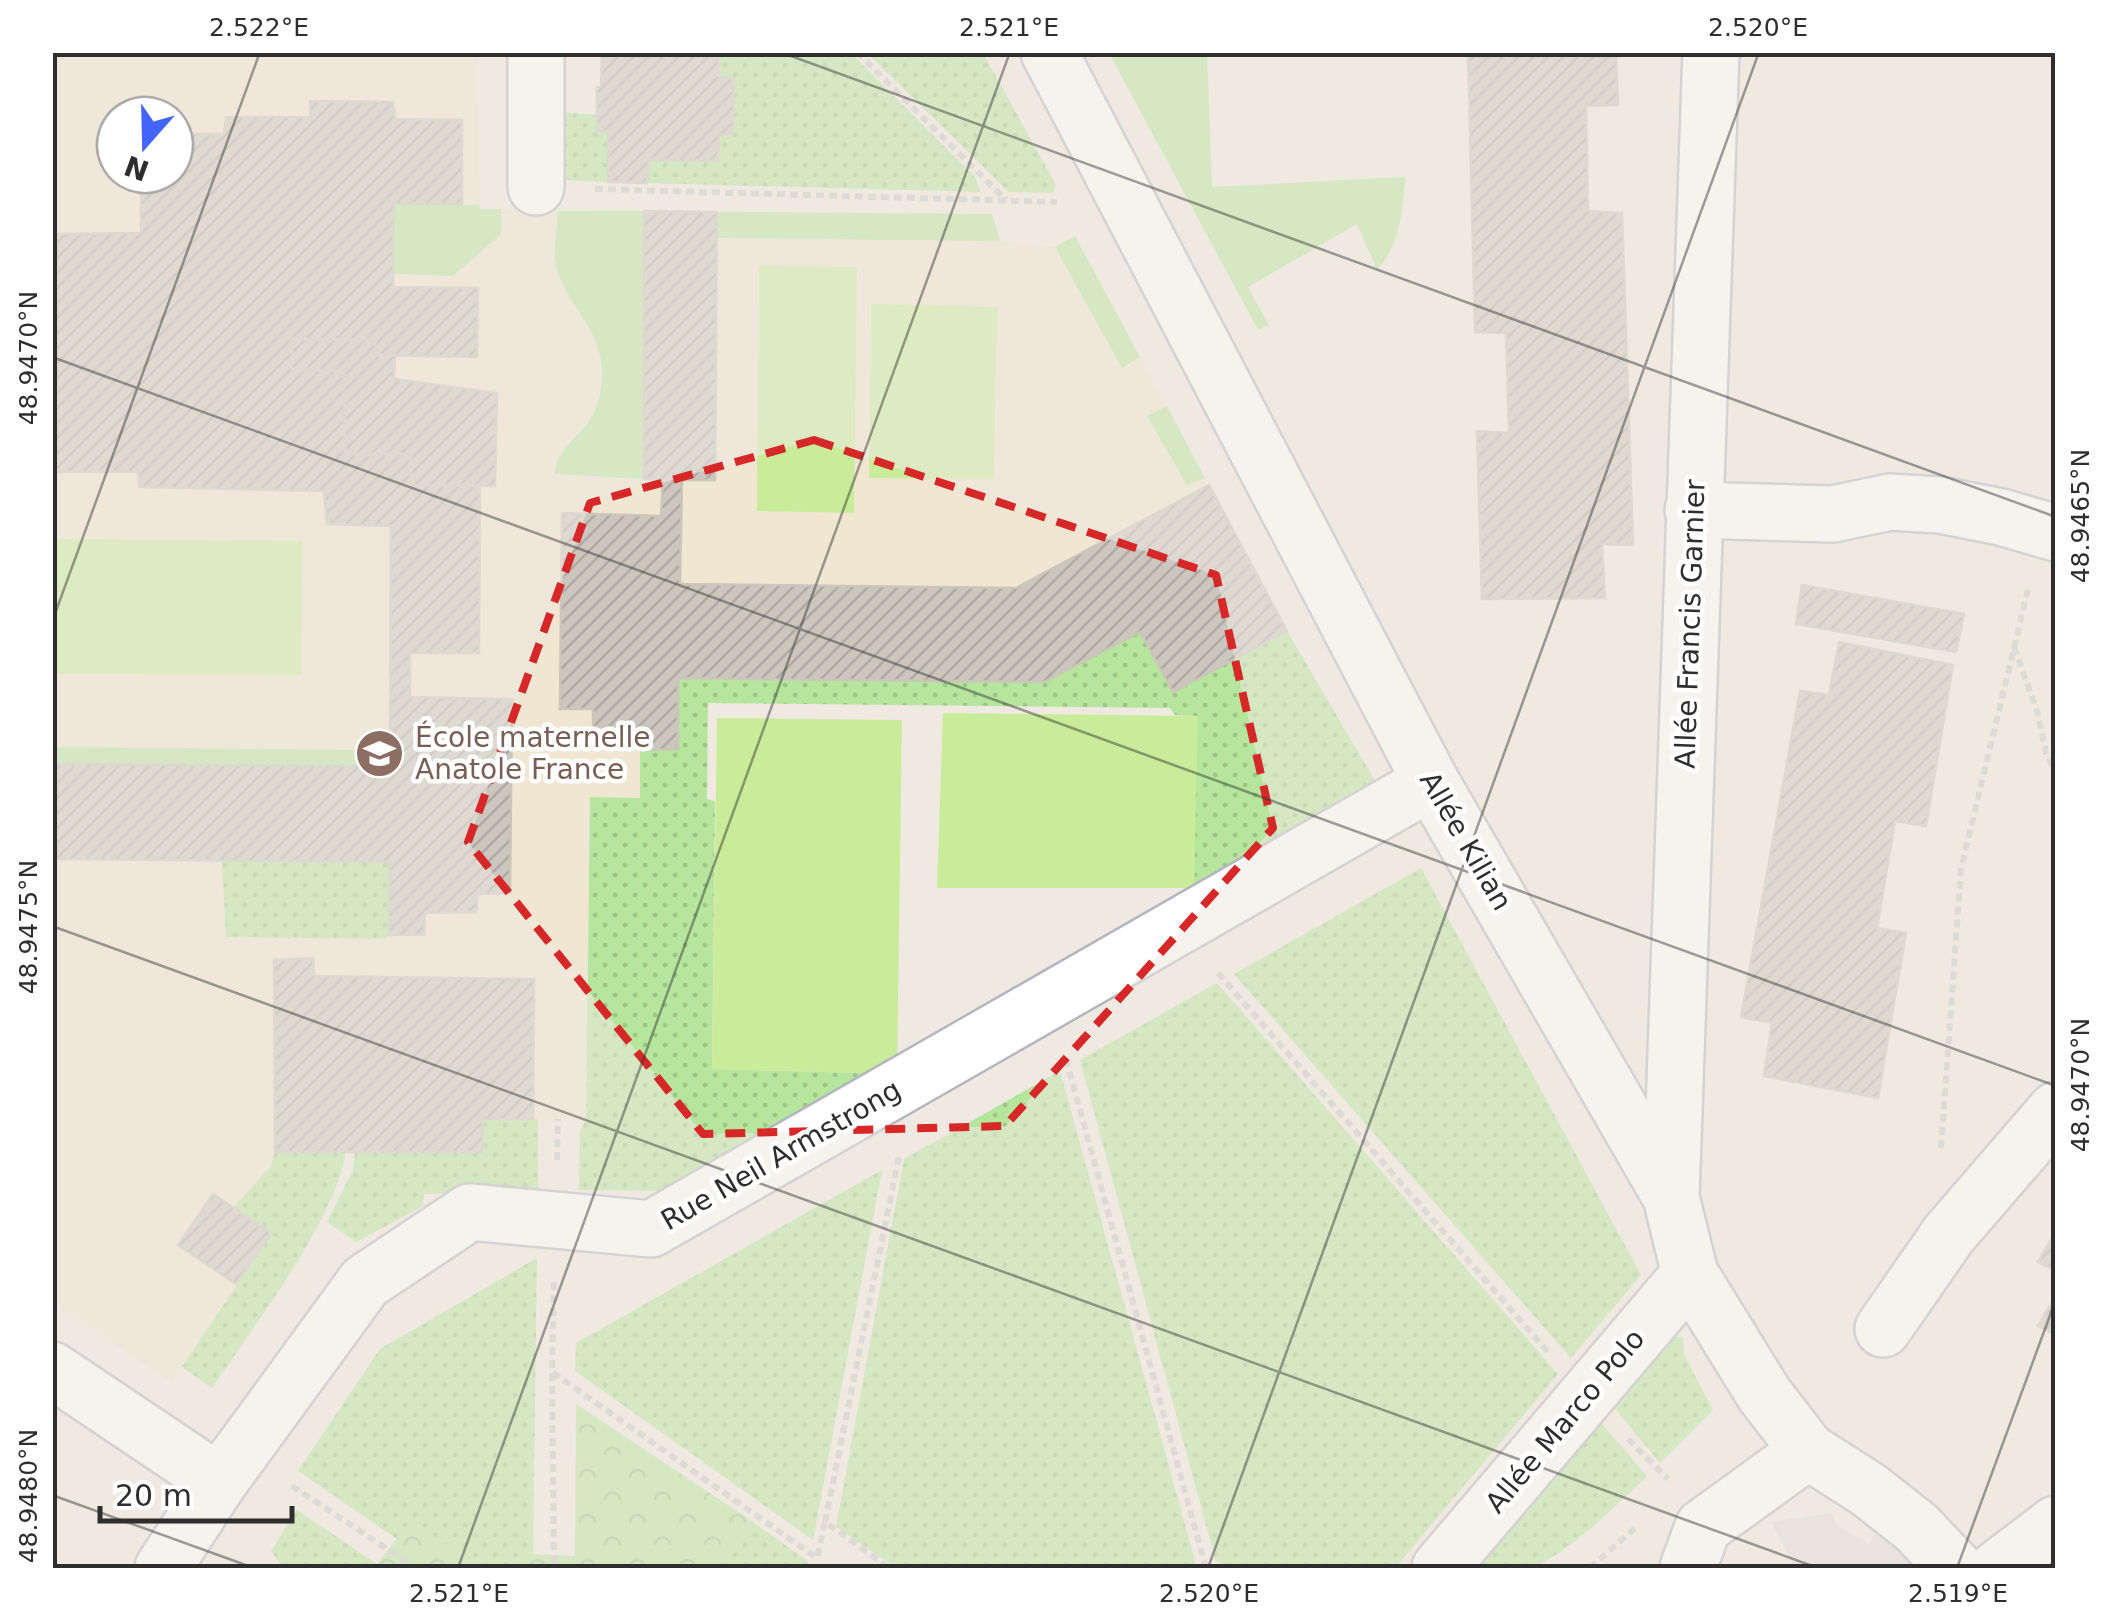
<svg xmlns="http://www.w3.org/2000/svg" width="2108" height="1621" font-family="'DejaVu Sans',sans-serif">
  <style>
    .education { fill: #f0e6d1; fill-rule: evenodd }
    .grass { fill: url(#grass-dots) }
    .park { fill: url(#park-crowns) }
    .garden { fill: #b6e59e }
    .pitch { fill: #c9ec9a }
    .plaza { fill: #dfdcd8 }
    .building { fill: url(#building-hatch); stroke: #cbc5ba; stroke-width: 2.5 }
    .lines { fill: none; stroke-linecap: round; stroke-linejoin: round }
    .minor-casing { stroke: #b4b7c1; stroke-width: 60 }
    .path { stroke: #c9c9c9; stroke-width: 6; stroke-dasharray: 8 5; stroke-linecap: butt }
    .minor { stroke: #fff; stroke-width: 55 }
    .marked { fill: none; stroke: #d62828; stroke-width: 8; stroke-dasharray: 20 12; stroke-linejoin: round }
    .ticks { fill: none; stroke: #2e2e2e; stroke-width: 2.5; stroke-opacity: 0.45 }
    .labels { text-anchor: middle; dominant-baseline: central; stroke-width: 9; stroke-linejoin: round; paint-order: stroke }
    .street-label { font-size: 28px; fill: #2e2e2e; stroke: #fff }
    .education-label { font-size: 28px; fill: #785e54; stroke: #fff; text-anchor: start }
    .neatline { fill: none; stroke: #2e2e2e; stroke-width: 4 }
    .ticks-label { font-size: 25px; text-anchor: middle; fill: #2e2e2e }
  </style>
  <defs>
    <pattern id="grass-dots" width="8" height="8" patternUnits="userSpaceOnUse" patternTransform="scale(2.5)"><rect width="8" height="8" fill="#b6e59e"/><path d="M2 2h.1M6 6h.1" fill="none" stroke="#9dc588" stroke-width="1.8" stroke-linecap="round"/></pattern>
    <pattern id="park-crowns" width="20" height="18" patternUnits="userSpaceOnUse" patternTransform="scale(2.5)"><rect width="20" height="18" fill="#b6e59e"/><path d="M2 6a3 3 0 1 1 6 0M12 15a3 3 0 1 1 6 0" fill="none" stroke="#9dc588"/></pattern>
    <pattern id="building-hatch" width="6" height="6" patternUnits="userSpaceOnUse" patternTransform="scale(2.5)"><rect width="6" height="6" fill="#cbc7bf"/><path d="M-1 1l2-2M0 6l6-6M5 7l2-2" fill="none" stroke="#afaba4"/></pattern>
  </defs>
  <rect width="100%" height="100%" fill="#efe9e1"/>
  <path class="education" d="M52,53H477L480,209L992,214L1001,241L1055,247L1075,236L1298,653L1170,708L708,702L707,800L590,798L586,1120L483,1119L271,1166L233,1208L271,1233L172,1383L53,1302ZM115,115H175V175H115Z"/>
  <g class="grass">
    <polygon points="850,52 975,177 981,192 647,183 649,160 718,160 719,135 734,79 718,76 720,53"/>
    <polygon points="867,53 983,53 1056,185 1053,193 1009,192"/>
    <polygon points="560,112 597,115 597,131 608,132 608,182 558,180"/>
    <polygon points="1287,631 1381,791 1194,888 1197,716 1175,715 1170,708 708,703 707,799 715,801 712,1069 897,1074 667,1191 579,1190 580,1131 586,1120 590,797 640,798 640,751 678,748 678,678 1043,682 1140,632 1174,692"/>
    <polygon points="222,860 389,862 389,935 385,939 226,937"/>
    <polygon points="1421,868 1641,1275 1571,1358 1234,974"/>
    <polygon points="1217,983 1558,1374 1395,1568 1242,1568 1216,1562 1080,1060"/>
    <polygon points="1060,1071 1197,1568 897,1568 836,1527 904,1159"/>
    <polygon points="483,1119 538,1119 538,1190 424,1194 423,1206 356,1242 327,1222 353,1170 355,1151"/>
    <path d="M346,1151C336,1220 252,1328 212,1388L182,1367L271,1234L233,1208L271,1166L275,1152Z"/>
    <polygon points="882,1170 813,1540 575,1371 576,1343"/>
    <polygon points="537,1258 533,1554 502,1568 480,1568 411,1520 397,1539 298,1471 380,1349"/>
    <polygon points="1665,1336 1683,1337 1684,1355 1713,1410 1660,1463 1606,1398"/>
    <path d="M1595,1416L1647,1476C1622,1500 1561,1561 1528,1568C1508,1573 1483,1568 1463,1568Z"/>
    <polygon points="297,1510 377,1564 383,1568 283,1568 271,1551"/>
    <polygon points="750,1520 808,1561 807,1568 721,1568"/>
  </g>
  <g class="park">
    <polygon points="576,1404 750,1520 721,1568 502,1568 533,1554 575,1556"/>
    <polygon points="411,1520 480,1568 383,1568 377,1564"/>
  </g>
  <g class="garden">
    <path d="M1109,53H1207L1212,187L1405,177C1403,211 1400,244 1377,270L1357,224L1248,287L1269,325L1258,330Z"/>
    <polygon points="394,204 479,205 480,209 501,209 501,234 453,276 394,274"/>
    <path d="M558,211H644V479L555,474C557,449 574,441 588,423C597,411 601,394 602,379C605,334 572,311 558,273C552,255 557,229 558,211Z"/>
    <polygon points="717,212 992,214 1000,241 717,238"/>
    <polygon points="1075,236 1140,357 1122,368 1055,247"/>
    <polygon points="1167,406 1205,478 1187,485 1147,416"/>
    <polygon points="53,747 377,750 386,755 390,766 53,764"/>
  </g>
  <g class="pitch">
    <polygon points="759,266 857,267 854,513 757,511"/>
    <polygon points="871,304 997,307 994,479 869,478"/>
    <polygon points="53,539 302,541 301,675 53,674"/>
    <polygon points="943,713 1198,716 1194,888 937,888"/>
    <polygon points="717,718 902,720 897,1074 712,1069"/>
  </g>
  <polygon class="plaza" points="1831,1513 1837,1525 1868,1544 1877,1533 1901,1550 1917,1568 1795,1568 1771,1522"/>
  <g class="building">
    <polygon points="602,52 720,52 718,76 734,79 733,133 719,135 718,161 649,160 647,183 608,182 608,132 597,131 597,87 601,87"/>
    <polygon points="1468,52 1616,52 1618,105 1586,106 1588,211 1622,213 1633,545 1602,544 1605,598 1482,599 1477,431 1509,433 1506,333 1475,332"/>
    <polygon points="310,101 393,102 395,119 462,120 462,204 394,204 393,287 478,288 477,357 375,355 375,340 292,339 292,369 344,371 345,454 411,454 411,485 480,485 479,653 410,653 410,697 512,699 510,893 478,894 476,912 425,913 424,935 389,935 389,862 52,859 52,764 390,766 391,526 327,524 324,491 139,487 138,472 56,472 55,445 52,445 52,268 57,234 141,233 141,175 175,175 175,134 224,134 226,117 310,117"/>
    <polygon points="644,211 717,212 715,480 682,480 680,584 1016,588 1209,485 1287,631 1173,692 1140,632 1044,682 678,678 678,749 645,750 644,727 593,727 593,709 560,709 562,513 661,516 663,480 644,479"/>
    <polygon points="292,339 375,340 375,355 395,355 394,379 497,393 495,486 411,485 411,454 345,454 344,371 292,369"/>
    <polygon points="1802,585 1964,614 1956,652 1796,624"/>
    <polygon points="1839,642 1953,665 1926,826 1895,821 1877,928 1906,933 1878,1098 1764,1076 1772,1023 1741,1017 1800,691 1829,695"/>
    <polygon points="313,958 314,976 534,979 533,1119 483,1119 482,1152 275,1152 274,960"/>
    <polygon points="213,1194 271,1233 236,1284 178,1245"/>
    <polygon points="2056,1231 2056,1271 2038,1262"/>
    <polygon points="2056,1295 2056,1335 2038,1326"/>
  </g>
  <g class="lines">
    <defs>
      <g id="minor">
        <polyline points="536,52 536,187"/>
        <polyline points="1049,52 1431,782 1671,1197 1690,1274 1764,1394 1808,1451 1869,1490 1916,1527 1955,1568"/>
        <polyline points="1693,510 1833,514 1890,502 1940,505 2001,517 2056,533"/>
        <polyline points="1671,1197 1711,52"/>
        <polyline points="1883,1329 1949,1234 2056,1110"/>
        <polyline points="52,1370 219,1482"/>
        <polyline points="163,1568 219,1482 365,1282 470,1212 651,1229 1431,782"/>
        <polyline points="1440,1568 1690,1274"/>
        <polyline points="1688,1568 1703,1527 1808,1451"/>
        <polyline points="1998,1568 2056,1524"/>
      </g>
    </defs>
    <use href="#minor" class="minor-casing"/>
    <g class="path">
      <polyline points="857,52 1006,200"/>
      <polyline points="595,189 1057,202"/>
      <polyline points="2014,647 2038,714 2046,753 2056,774"/>
      <polyline points="1218,973 1548,1352"/>
      <polyline points="1066,1059 1206,1568"/>
      <polyline points="1941,1148 1961,869 2028,589"/>
      <polyline points="557,1160 558,1119"/>
      <polyline points="554,1282 552,1372 817,1558 825,1522 889,1568"/>
      <polyline points="552,1373 554,1568"/>
      <polyline points="1628,1439 1668,1479"/>
      <polyline points="292,1486 416,1568"/>
      <polyline points="825,1522 899,1156"/>
      <polyline points="1590,1568 1637,1526"/>
    </g>
    <use href="#minor" class="minor"/>
  </g>
  <path d="M0 0H2108V1621H0ZM814,440L1216,575L1273,828L1005,1126L703,1134L468,842L590,503Z" fill="#efe9e1" fill-opacity=".55" fill-rule="evenodd"/>
  <path class="marked" d="M814,440L1216,575L1273,828L1005,1126L703,1134L468,842L590,503Z"/>
  <path class="ticks" d="M780,52L2056,517M52,357L2056,1086M52,622L260,52M52,926L1818,1568M52,1495L254,1568M458,1568L1010,52M1208,1568L1759,52M1957,1568L2056,1299"/>
  <defs>
    <symbol id="school-disc" viewBox="-11 -11 22 22"><circle r="9.5" fill="#8d6e63" stroke="#fff"/><path d="M0-5L7-2L0 1L-7-2ZM-4 1L0 2.5L4 1V4Q0 6-4 4Z" fill="#fff"/></symbol>
  </defs>
  <g fill-rule="evenodd">
    <use href="#school-disc" x="352" y="726" width="55" height="55"/>
  </g>
  <g class="labels">
    <g class="street-label">
      <text transform="translate(1690 624) rotate(-88)">Allée Francis Garnier</text>
      <text transform="translate(1466 841) rotate(60)">Allée Kilian</text>
      <text transform="translate(781 1155) rotate(-30)">Rue Neil Armstrong</text>
      <text transform="translate(1565 1421) rotate(-50)">Allée Marco Polo</text>
    </g>
    <g class="education-label">
      <text x="415" y="737">École maternelle<tspan x="415" dy="32">Anatole France</tspan></text>
    </g>
  </g>
  <rect width="2108" height="1621" fill="none" stroke="#ffffff" stroke-width="110"/>
  <g transform="translate(145 145) rotate(200)"><circle r="48" fill="#ffffff" stroke="#ababab" stroke-width="2.5"/>
  <path d="M0-8L18 38L0 25L-18 38Z" fill="#4264fb"/>
  <text y="-15" font-size="28" font-weight="bold" text-anchor="middle" fill="#2e2e2e">N</text>
  </g>
  <path d="M100 1506v15h192v-15" fill="none" stroke="#2e2e2e" stroke-width="5"/>
  <text x="115" y="1506" font-size="30" fill="#2e2e2e" stroke="#ffffff" stroke-width="8" paint-order="stroke">20 m</text>
  <rect x="55" y="55" width="1998" height="1511" class="neatline"/>
  <g class="ticks-label">
    <text x="259" y="36">2.522°E</text>
    <text x="1009" y="36">2.521°E</text>
    <text x="1758" y="36">2.520°E</text>
    <text transform="translate(28 358) rotate(-90)" y="9">48.9470°N</text>
    <text transform="translate(2080 516) rotate(-90)" y="9">48.9465°N</text>
    <text transform="translate(28 927) rotate(-90)" y="9">48.9475°N</text>
    <text transform="translate(2080 1085) rotate(-90)" y="9">48.9470°N</text>
    <text transform="translate(28 1496) rotate(-90)" y="9">48.9480°N</text>
    <text x="459" y="1602">2.521°E</text>
    <text x="1209" y="1602">2.520°E</text>
    <text x="1958" y="1602">2.519°E</text>
  </g>
</svg>
